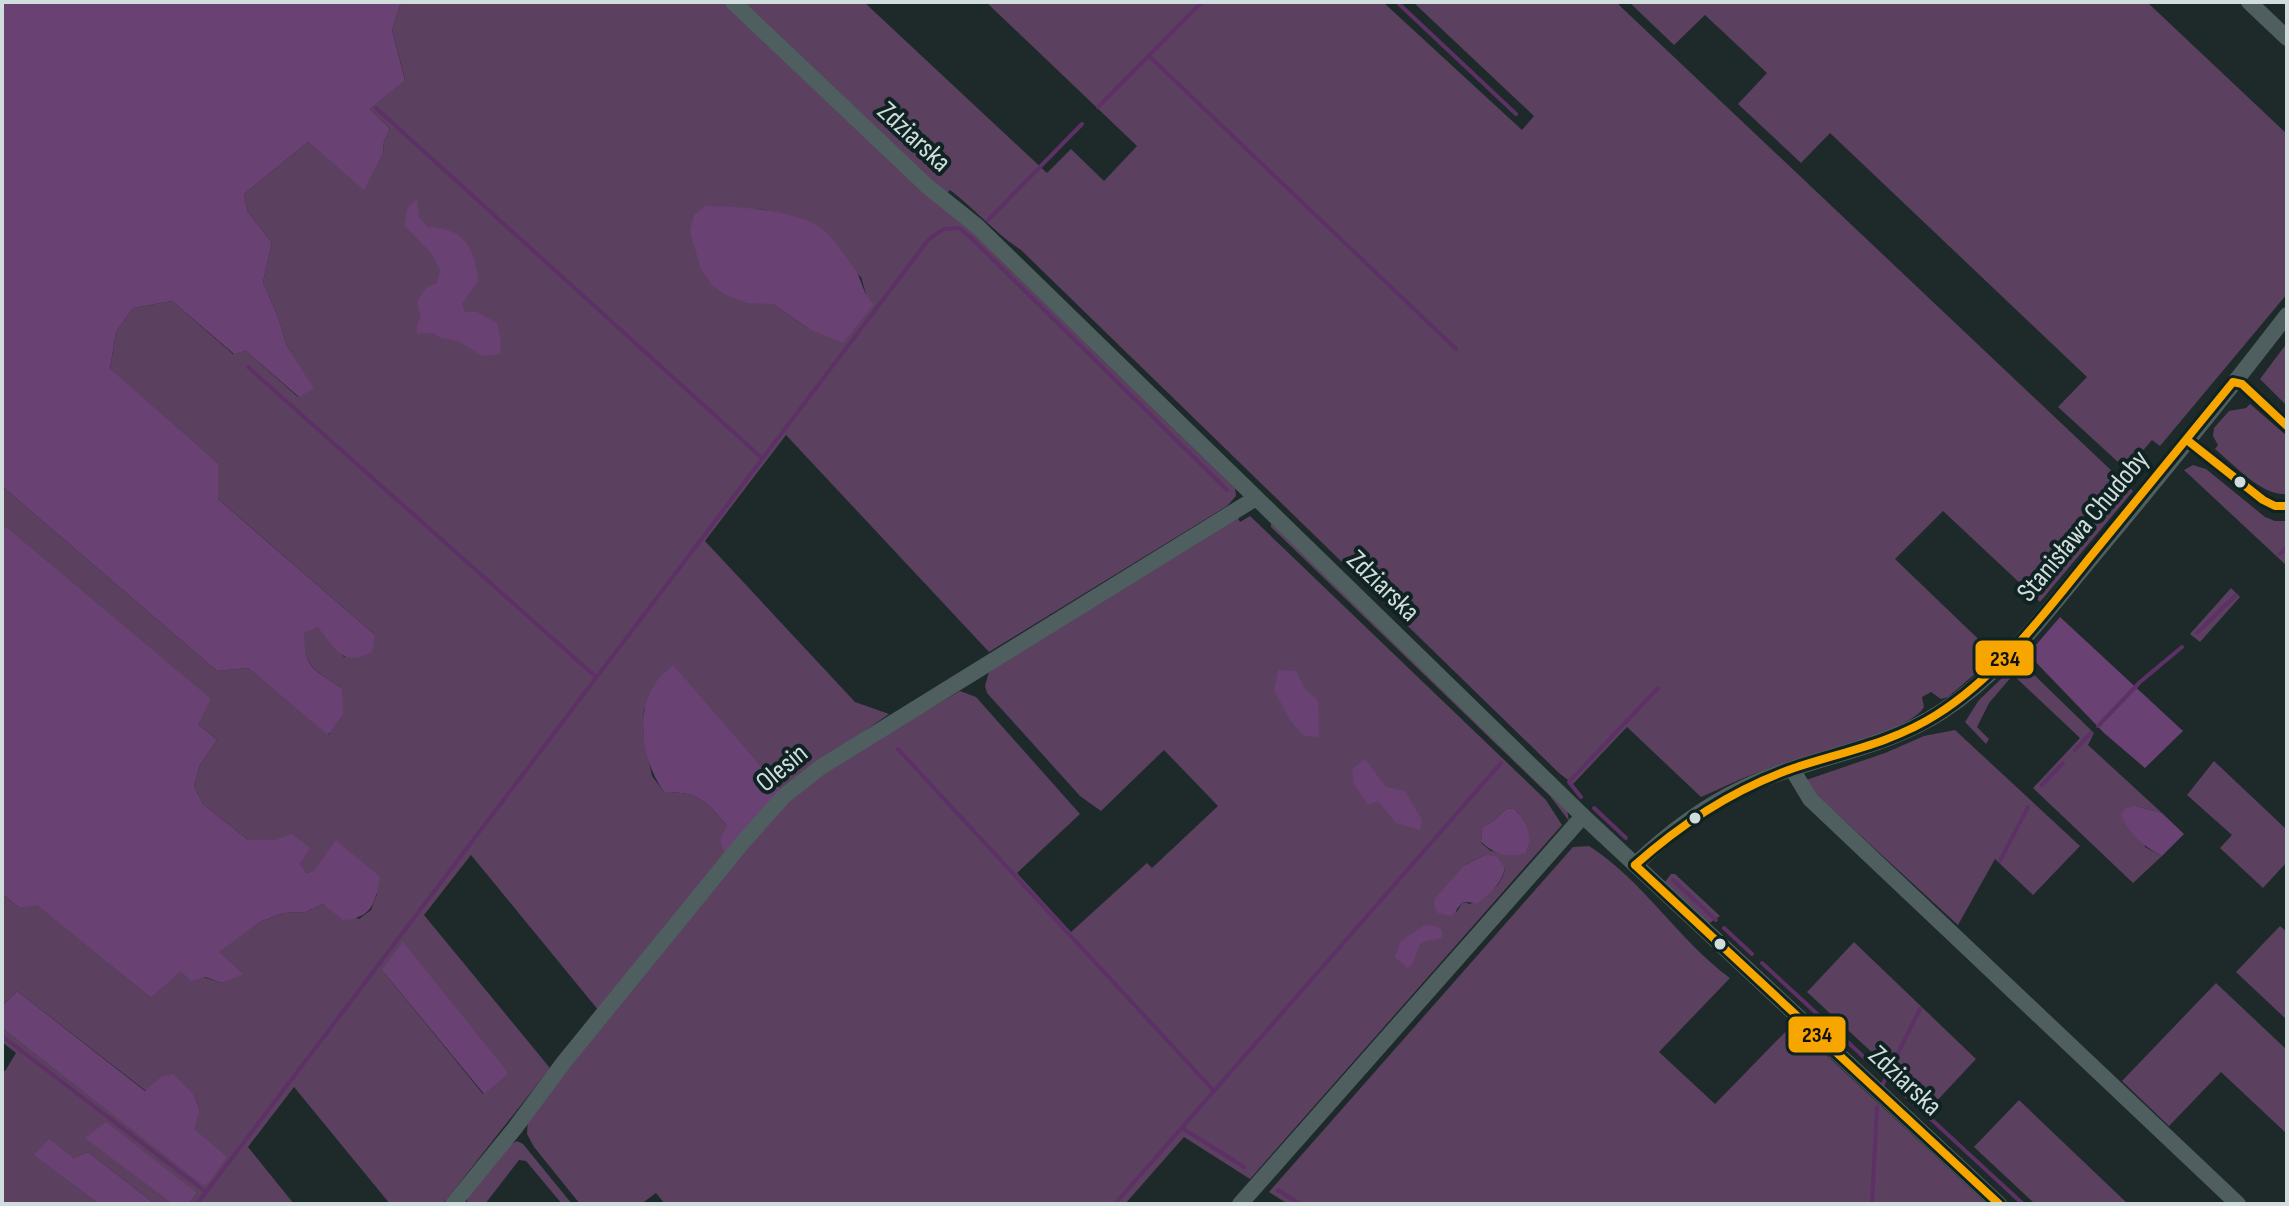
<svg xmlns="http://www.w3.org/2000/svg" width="2289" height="1206" font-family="'Sofia Sans Condensed',sans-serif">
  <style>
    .green { fill: #5b4060; fill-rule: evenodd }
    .forest { fill: #6a4173 }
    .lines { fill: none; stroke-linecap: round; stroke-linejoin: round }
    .stream { stroke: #5d3165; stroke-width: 4 }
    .street { stroke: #4f5e5e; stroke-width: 16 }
    .bus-1-casing { stroke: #102323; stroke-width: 14 }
    .bus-1 { stroke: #f7a600; stroke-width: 8 }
    .bus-dot { fill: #d1dddd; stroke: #102323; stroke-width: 3 }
    .labels { text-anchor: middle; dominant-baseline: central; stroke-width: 8; stroke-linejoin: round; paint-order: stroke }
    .street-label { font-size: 28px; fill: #d1dddd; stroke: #102323 }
    .line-badge { stroke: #102323; stroke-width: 3 }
    .pale-badge-label { font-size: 22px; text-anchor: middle; font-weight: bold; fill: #111 }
  </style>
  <rect width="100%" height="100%" fill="#1e2929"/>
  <g class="green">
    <path d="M401,2H727L970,228L1235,488L1236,496L1227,506L989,652L786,435L705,541L855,702L889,714L805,772L783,791L673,666L644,710L643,732L652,776L664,792C699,792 704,800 727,825L725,854L599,1011L471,855L424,915L550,1068L443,1204H390L294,1087L248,1147L294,1204H188L197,1193L86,1138L172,1204H155L88,1152L73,1158L35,1155L99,1204H2V1069L5,1071L16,1053L2,1042V1028L203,1184L193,1129L200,1110L194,1095L160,1077L146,1091L17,991L2,1006V894L20,908L37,904L151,998L181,970L222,983L243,973L218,952L260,922L283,913L306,912L323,904L359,919L371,910L377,894L314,872L306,873L275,840H248L203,804L194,786L200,765L217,740L198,724L6,527H2V486L217,671L248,668L329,735L342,688C313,669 306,670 303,633L318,628L344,657L375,635L217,498L218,463L110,370L116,332L133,308L172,301L233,354L246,351L298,397L313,389L287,346L277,314L263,282L272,243L248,212L244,194L308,142L364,189L383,154L384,141L390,129L370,109L405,79L392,30ZM705,206L766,210L861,277L867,298L809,329L773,304ZM382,970L509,1074L483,1094Z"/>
    <path d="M744,2H864L1047,173L1071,149L1104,181L1137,146L986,2H1383L1522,130L1534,116L1413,2H1620L1619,5L2133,491L2040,602L1943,511L1895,559L1996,656L1948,697L1941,699L1931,692L1922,697L1924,707C1911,732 1800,757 1770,768C1746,776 1724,787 1701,797L1627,727L1573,784L1559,773L1021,250C995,233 975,209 950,190L946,194Z"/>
    <polygon points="1629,2 2147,2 2287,134 2287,294 2160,446 2152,440 2133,462 2118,462 2058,407 2087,377 1830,133 1801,163 1738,104 1767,73 1705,15 1674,45"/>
    <polygon points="2287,343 2287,406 2260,379"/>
    <path d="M2250,404L2287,436V494C2263,497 2233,464 2215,449L2218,445L2213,436L2214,428L2229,411L2246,408Z"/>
    <polygon points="2193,465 2206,469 2265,517 2275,521 2287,521 2287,566 2184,470"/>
    <path d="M1250,516L1546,800L1562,825L1250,1179L1184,1137L1125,1204H665L656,1193L641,1204H580L534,1147L527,1134L528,1117L764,828L802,788L890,732L960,691L976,697L1080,814L1017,873L1071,932L1147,863L1152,868L1218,806L1164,750L1101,811L1080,796L987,693L985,686L989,672L1238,518L1240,522ZM1514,808C1526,820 1533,837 1526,853L1491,851L1481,843L1482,827L1492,822L1506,809ZM1485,855L1505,868C1502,887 1486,896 1470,904L1463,902L1456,913L1465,865Z"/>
    <polygon points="1271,523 1567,809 1569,821 1550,796 1271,527"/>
    <polygon points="2231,588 2240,597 2200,642 2190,634"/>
    <polygon points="2020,661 2094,733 2088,745 2162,813 2135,806 2145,847 2162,856 2133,883 2033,788 2080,738 2013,675 1989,703 1977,727 1989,739 1986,744 1965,722 1979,700"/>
    <polygon points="1955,730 2080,846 2033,895 1995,859 1958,925 1811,790 1806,780 1885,753 1924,736"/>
    <polygon points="2214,761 2287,830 2287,862 2263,888 2220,848 2232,835 2187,795"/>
    <path d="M1589,846C1644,881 1678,940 1730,978L1659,1052L1715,1104L1793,1024L1987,1204H1288L1269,1192L1573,847Z"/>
    <polygon points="1671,874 1675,874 1720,916 1708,924 1665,882"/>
    <polygon points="2280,926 2287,932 2287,1020 2236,972"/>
    <polygon points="1854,942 1976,1059 1931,1107 1885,1068 1878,1058 1807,992"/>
    <polygon points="2216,983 2287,1050 2287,1134 2221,1072 2169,1126 2122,1081"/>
    <polygon points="2019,1100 2128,1204 2035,1204 1974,1147"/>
    <polygon points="517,1141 523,1144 572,1204 562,1204 526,1161 519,1160 485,1204 466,1204 468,1197 509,1145"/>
  </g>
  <g class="forest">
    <path d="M2,2H401L392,30L405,80L370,109L390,129L384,141L383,154L364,190L308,142L244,194L248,212L272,243L263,282L277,314L287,346L314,389L299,397L246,351L234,354L172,301L133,308L116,332L110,369L218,463V499L375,635L372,652C343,668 336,649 318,628L304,633C305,670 313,669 342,688L343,714L328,735L248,668L217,671L2,486Z"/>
    <path d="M417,199L419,217L428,227C465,229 474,246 478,281L462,304L465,312H477L497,323L501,341L500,354L482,356L458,341L441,338L433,333L417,334V324L421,318L417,301L427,287L437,283L440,270L432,254L404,225L408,207Z"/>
    <path d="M705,206C736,206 803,210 826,232C836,242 845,256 853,267C863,279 862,295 874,304L843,343L809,329L773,304L747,303L724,294L712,285L701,269L690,232L694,215Z"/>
    <path d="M2,527H6L211,699L198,724L217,740L200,765L194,786L203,804L248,840H275L292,834L310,848L300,864L306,873L314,871L336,840L380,877C375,903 373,918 343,920L323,904L306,912L283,913L260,922L219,952L244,974L222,983L205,977L191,981L181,971L151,998L37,905L20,908L2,894Z"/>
    <polygon points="2060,617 2183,731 2145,768 2104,733 2028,654"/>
    <path d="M673,665L783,791L725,854L720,840L727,825C704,800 699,792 664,792C643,763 634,715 655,684C659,677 667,671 673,665Z"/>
    <polygon points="1278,670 1296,671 1305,689 1318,701 1319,737 1304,736 1290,720 1274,690"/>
    <polygon points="1365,759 1386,787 1405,791 1422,820 1420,830 1396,823 1378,801 1368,805 1354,784 1352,769"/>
    <path d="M2135,806L2162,813L2184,834L2162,856C2143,846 2130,835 2121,815L2124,809Z"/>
    <path d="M1514,808C1526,820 1534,837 1526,853C1507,858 1496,855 1481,842L1482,827L1492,822L1506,809Z"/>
    <path d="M1485,855L1496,856L1505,868C1502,883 1490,894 1478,903L1463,902L1451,916L1438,913L1434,905L1435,898L1465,865Z"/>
    <path d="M1425,925L1435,926L1442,930V937C1436,941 1427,939 1422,943C1415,948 1418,960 1408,968L1395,957L1401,941Z"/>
    <polygon points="403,942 509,1074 484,1094 382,970"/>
    <polygon points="17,991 145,1091 160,1077 173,1074 194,1095 200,1110 194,1129 227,1157 208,1183 203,1185 2,1028 2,1006"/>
    <polygon points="106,1122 197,1193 188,1204 172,1204 85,1138"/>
    <polygon points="49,1139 73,1158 88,1152 155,1204 99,1204 34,1155"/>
  </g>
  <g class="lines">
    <g class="stream">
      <polyline points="1397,2 1516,114"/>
      <polyline points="1149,56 1456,349"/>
      <polyline points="1098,107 1202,2"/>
      <polyline points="376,108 762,458"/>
      <polyline points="988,220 1082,124"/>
      <polyline points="248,367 596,677"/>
      <polyline points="2280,554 2287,547"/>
      <polyline points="2197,633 2236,595"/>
      <polyline points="2098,726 2140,682 2182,647"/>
      <polyline points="898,749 1214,1091"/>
      <polyline points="2075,750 2091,733"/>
      <polyline points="2042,785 2063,763"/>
      <polyline points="1581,797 1569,782 1658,688"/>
      <polyline points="1594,808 1626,838"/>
      <polyline points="2000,861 2028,807"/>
      <polyline points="1673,880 1716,920"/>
      <polyline points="1724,928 1752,954"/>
      <polyline points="1762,963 2023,1204"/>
      <polyline points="2,1036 206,1192"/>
      <polyline points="1883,1084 1920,1009"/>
      <polyline points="1182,1128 1244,1167"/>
      <polyline points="1278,1190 1300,1204"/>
      <polyline points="197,1204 929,239 944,229 959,228 970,237 1227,490"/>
      <polyline points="1115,1204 1501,763"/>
      <polyline points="1872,1204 1877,1107"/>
    </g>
    <g class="street">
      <polyline points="733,2 927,186 977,226 1583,816 1999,1204"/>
      <polyline points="2249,2 2287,38"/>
      <polyline points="1792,769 1810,799 2238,1204"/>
      <path d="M1635,865C1666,835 1705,806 1743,788C1807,757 1881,751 1941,712C2003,672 2046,612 2093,556C2159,477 2224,397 2287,315"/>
      <polyline points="453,1204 515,1128 564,1062 743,842 784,796 821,767 1256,498"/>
      <polyline points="1240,1204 1583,816"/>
    </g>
    <defs>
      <g id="bus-1">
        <polyline points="2187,440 2263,500 2275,506 2287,506"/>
        <path d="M1635,865C1682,823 1734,789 1794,768C1842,752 1892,743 1936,715C1999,675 2045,613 2091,556C2139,498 2186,440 2233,382L2242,384L2287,426"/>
        <polyline points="1635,865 1999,1204"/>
      </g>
    </defs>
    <use href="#bus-1" class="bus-1-casing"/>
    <use href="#bus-1" class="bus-1"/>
  </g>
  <g class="bus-dot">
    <circle cx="2240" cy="482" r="7"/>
    <circle cx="1695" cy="818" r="7"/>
    <circle cx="1720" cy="944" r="7"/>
  </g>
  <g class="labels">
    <g class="street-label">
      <text transform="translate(914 137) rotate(43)">Zdziarska</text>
      <text transform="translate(2083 526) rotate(-50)">Stanisława Chudoby</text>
      <text transform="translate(1383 586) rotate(44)">Zdziarska</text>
      <text transform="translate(782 768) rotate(-40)">Olesin</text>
      <text transform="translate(1905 1081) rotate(43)">Zdziarska</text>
    </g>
  </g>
  <g class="line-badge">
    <rect x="1974" y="639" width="61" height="38" rx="8" fill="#f7a600"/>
    <rect x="1787" y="1015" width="60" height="39" rx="8" fill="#f7a600"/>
  </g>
  <g class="pale-badge-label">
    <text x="2005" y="666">234</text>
    <text x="1817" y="1042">234</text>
  </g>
  <rect width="2289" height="1206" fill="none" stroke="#d1dddd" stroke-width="8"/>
</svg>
